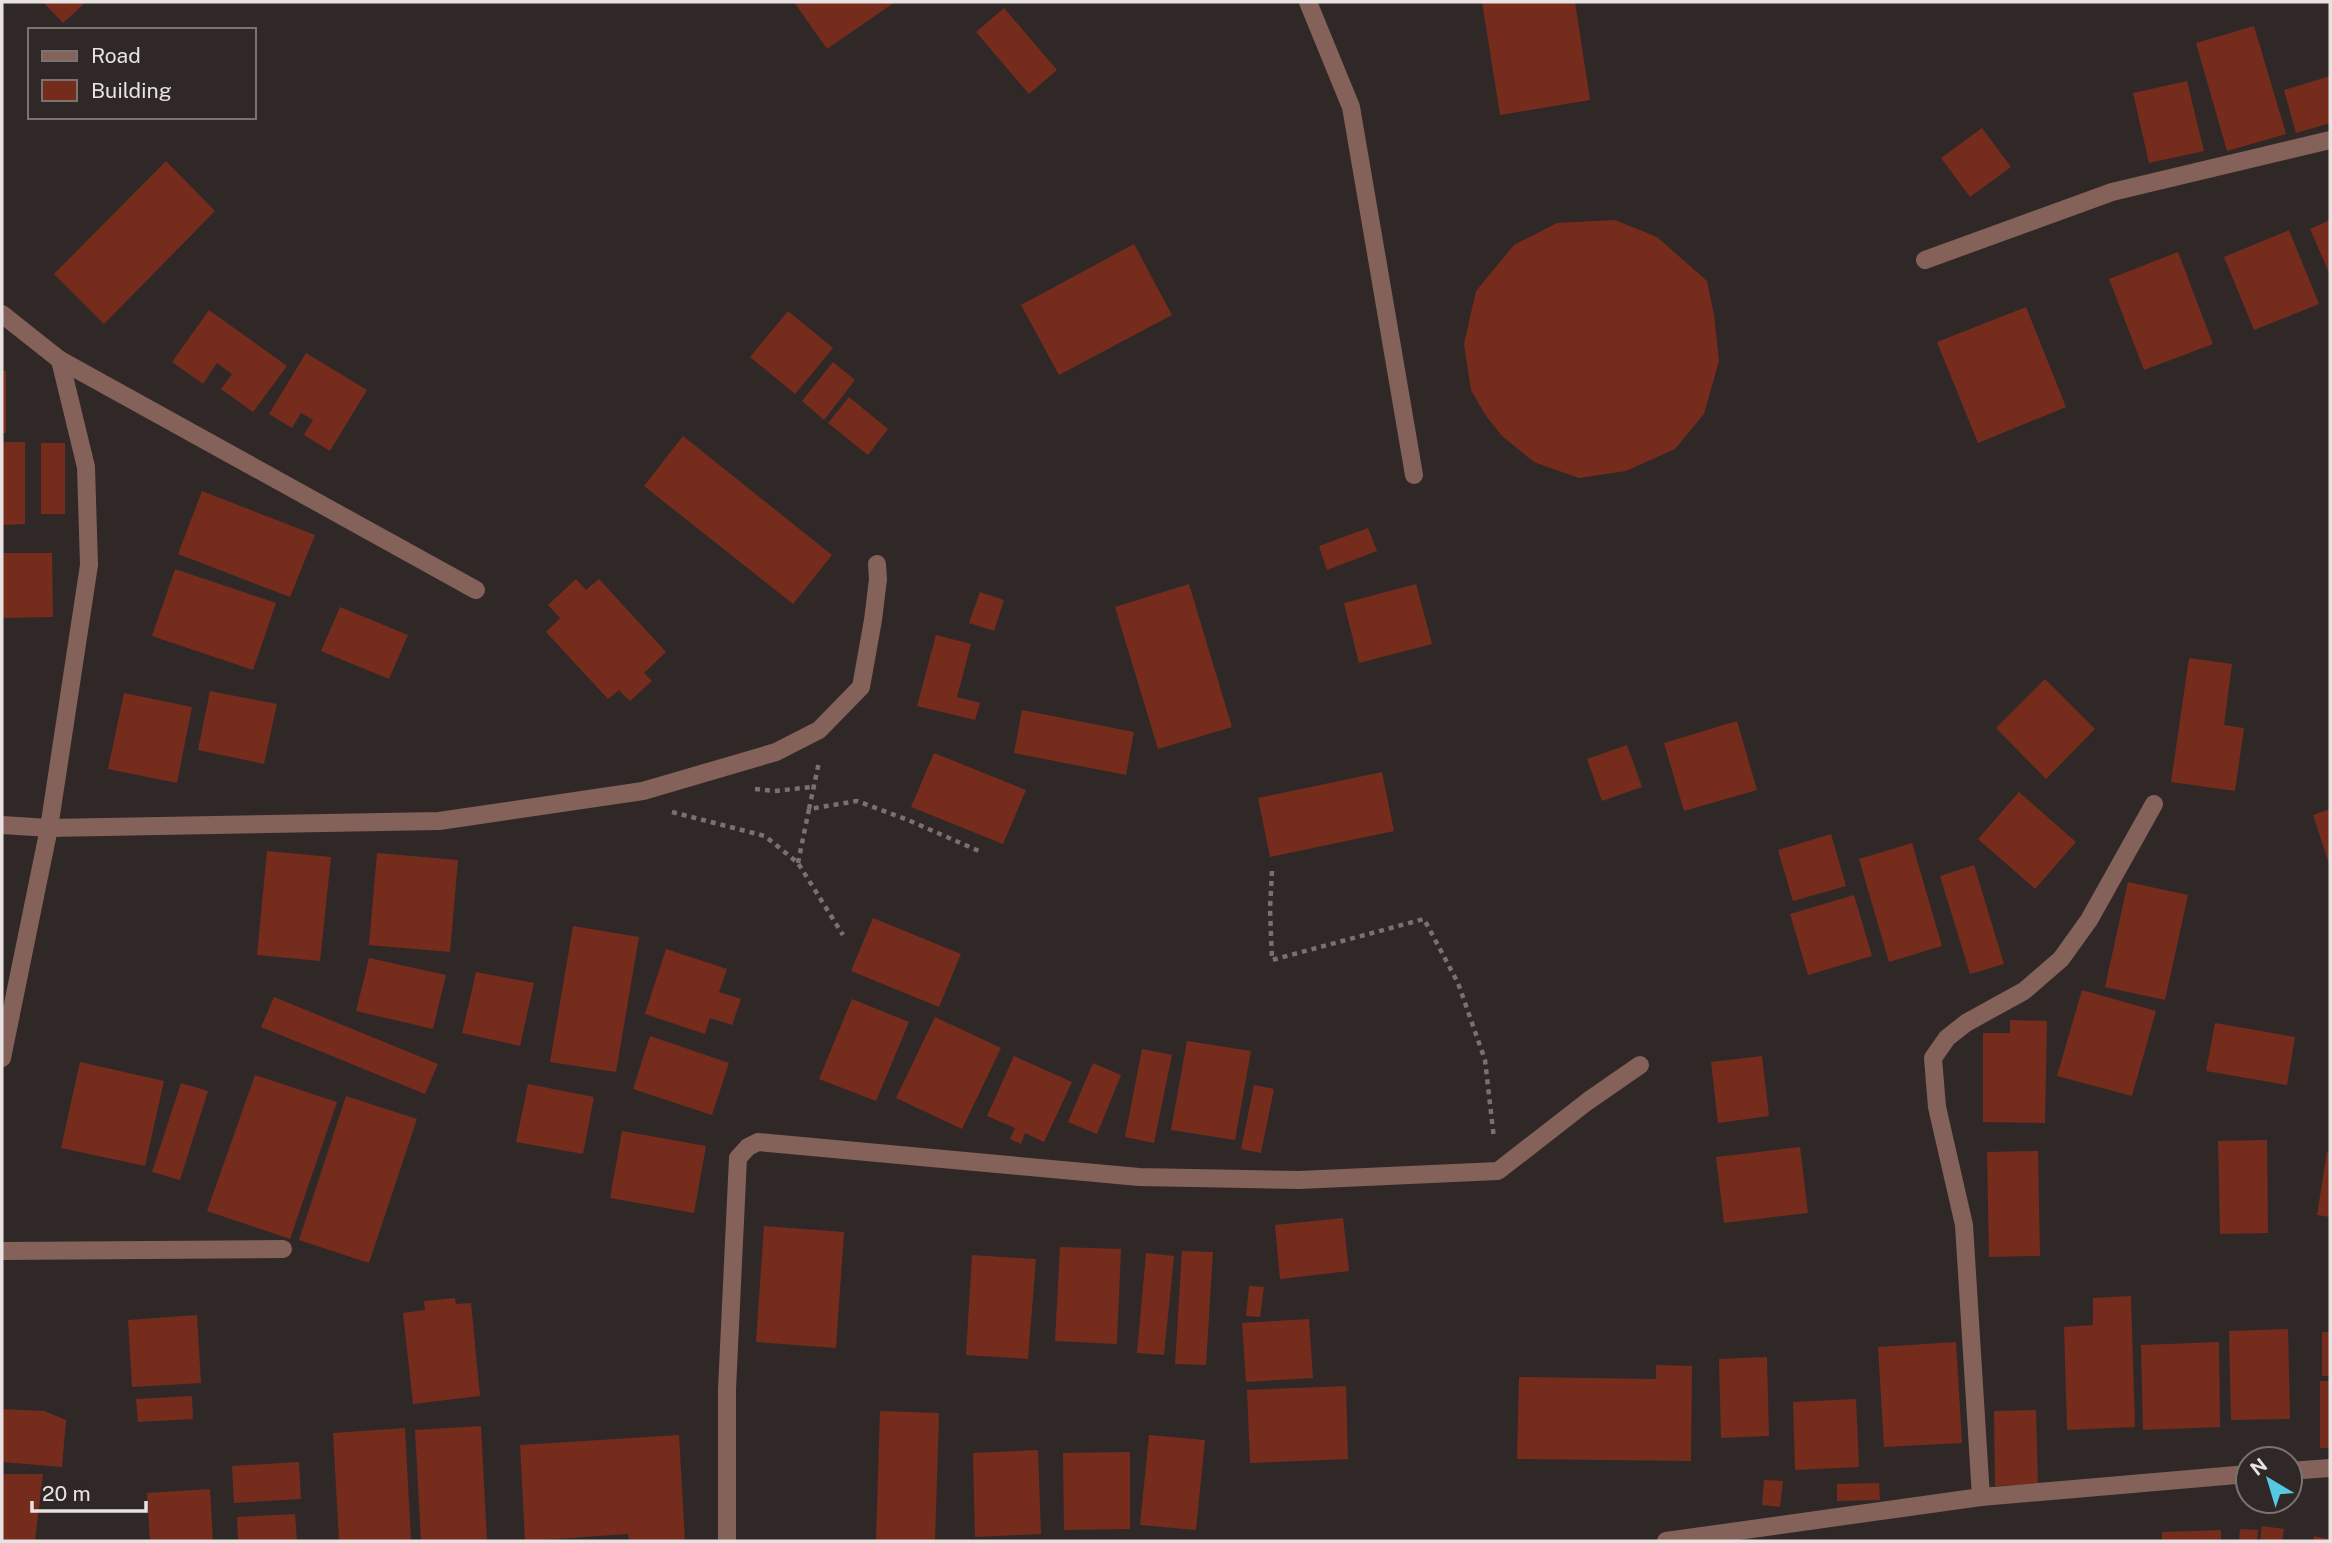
<svg xmlns="http://www.w3.org/2000/svg" width="2332" height="1543" font-family="'Public Sans',sans-serif">
  <style>
    .building { fill: #752c1d }
    .lines { fill: none; stroke-linecap: round; stroke-linejoin: round }
    .path { stroke: #787170; stroke-width: 4.5; stroke-dasharray: 5 5; stroke-linecap: butt }
    .minor { stroke: #846159; stroke-width: 18 }
  </style>
  <rect width="100%" height="100%" fill="#2f2827"/>
  <g class="building">
    <polygon points="43,2 86,2 63,23"/>
    <polygon points="794,2 895,2 827,49"/>
    <polygon points="1482,2 1575,2 1590,100 1500,115"/>
    <polygon points="1004,8 1057,70 1029,94 976,32"/>
    <polygon points="2254,26 2286,134 2227,151 2196,43"/>
    <polygon points="2330,76 2330,123 2296,133 2284,90"/>
    <polygon points="2187,81 2204,151 2149,163 2133,93"/>
    <polygon points="1982,128 2011,167 1970,197 1941,158"/>
    <polygon points="166,161 215,211 104,324 54,274"/>
    <polygon points="1615,220 1657,237 1707,281 1714,315 1719,361 1704,414 1675,449 1626,471 1579,478 1534,462 1502,436 1486,416 1471,390 1464,344 1476,291 1514,245 1557,223"/>
    <polygon points="2330,220 2330,275 2310,229"/>
    <polygon points="2289,230 2319,304 2254,330 2224,257"/>
    <polygon points="1134,244 1172,315 1059,375 1021,305"/>
    <polygon points="2178,252 2213,344 2144,370 2109,279"/>
    <polygon points="2026,307 2066,407 1978,443 1937,342"/>
    <polygon points="209,310 287,366 253,412 221,389 232,374 217,363 203,384 172,362"/>
    <polygon points="788,311 833,348 795,394 750,357"/>
    <polygon points="306,353 367,390 330,451 304,435 313,420 301,413 292,428 269,414"/>
    <polygon points="833,362 855,380 824,420 802,401"/>
    <rect x="2" y="371" width="4" height="62"/>
    <polygon points="849,397 888,429 868,455 828,423"/>
    <polygon points="683,436 832,555 793,604 644,486"/>
    <polygon points="2,442 25,442 25,524 2,525"/>
    <rect x="41" y="443" width="24" height="71"/>
    <polygon points="202,491 315,535 290,597 178,554"/>
    <polygon points="1368,528 1377,551 1327,570 1319,546"/>
    <polygon points="2,553 52,553 53,617 2,618"/>
    <polygon points="175,569 276,603 253,670 152,636"/>
    <polygon points="576,579 586,590 599,579 666,652 644,673 652,681 630,701 619,690 608,699 546,632 560,618 548,605"/>
    <polygon points="1189,584 1232,727 1158,749 1115,607"/>
    <polygon points="1416,584 1432,644 1359,663 1344,603"/>
    <polygon points="980,592 1004,600 994,631 969,623"/>
    <polygon points="340,607 408,635 389,679 321,651"/>
    <polygon points="936,635 971,644 957,697 980,703 975,720 917,706"/>
    <polygon points="2189,658 2232,664 2224,725 2244,728 2235,791 2171,782"/>
    <polygon points="2045,679 2095,729 2046,779 1996,728"/>
    <polygon points="210,691 277,704 264,764 198,750"/>
    <polygon points="124,693 192,707 177,783 108,769"/>
    <polygon points="1022,710 1134,732 1126,775 1014,753"/>
    <polygon points="1737,721 1757,790 1684,811 1664,743"/>
    <polygon points="1627,745 1642,787 1602,801 1587,759"/>
    <polygon points="934,753 1026,790 1003,844 911,807"/>
    <polygon points="1382,772 1394,831 1270,857 1258,798"/>
    <polygon points="2019,792 2076,842 2035,889 1978,839"/>
    <polygon points="2330,809 2330,867 2313,815"/>
    <polygon points="1831,834 1846,886 1793,901 1778,850"/>
    <polygon points="1912,843 1942,946 1889,962 1859,859"/>
    <polygon points="267,851 331,857 320,961 257,955"/>
    <polygon points="377,853 458,860 450,952 369,945"/>
    <polygon points="1974,865 2004,964 1970,974 1940,876"/>
    <polygon points="2128,882 2188,895 2165,1000 2105,987"/>
    <polygon points="1854,895 1872,956 1808,975 1790,914"/>
    <polygon points="873,918 961,954 939,1007 851,971"/>
    <polygon points="573,926 639,937 616,1072 550,1062"/>
    <polygon points="666,949 727,969 719,992 741,999 732,1025 710,1018 705,1034 645,1014"/>
    <polygon points="369,958 446,975 433,1029 356,1011"/>
    <polygon points="476,972 534,983 520,1046 462,1033"/>
    <polygon points="2082,990 2156,1011 2132,1096 2057,1076"/>
    <polygon points="274,997 438,1064 425,1094 261,1027"/>
    <polygon points="852,999 909,1022 876,1101 819,1079"/>
    <polygon points="935,1017 1001,1048 962,1129 896,1098"/>
    <polygon points="2010,1020 2047,1021 2045,1123 1983,1122 1983,1033 2010,1033"/>
    <polygon points="2215,1023 2295,1037 2287,1085 2206,1071"/>
    <polygon points="650,1036 729,1063 712,1115 633,1089"/>
    <polygon points="1187,1041 1251,1051 1235,1140 1171,1130"/>
    <polygon points="1142,1049 1172,1055 1154,1143 1125,1137"/>
    <polygon points="1014,1056 1072,1082 1044,1142 1025,1133 1021,1144 1010,1139 1015,1128 987,1116"/>
    <polygon points="1762,1056 1769,1116 1718,1123 1711,1062"/>
    <polygon points="80,1062 164,1081 145,1166 61,1148"/>
    <polygon points="1093,1063 1121,1075 1097,1134 1068,1122"/>
    <polygon points="255,1075 337,1102 290,1239 207,1211"/>
    <polygon points="181,1083 208,1091 180,1180 152,1172"/>
    <polygon points="528,1084 594,1097 583,1154 516,1142"/>
    <polygon points="1254,1085 1274,1089 1261,1153 1241,1149"/>
    <polygon points="346,1096 417,1119 369,1263 299,1240"/>
    <polygon points="622,1131 706,1146 694,1213 610,1198"/>
    <polygon points="2267,1140 2268,1233 2220,1234 2218,1141"/>
    <polygon points="1800,1147 1808,1213 1724,1223 1716,1157"/>
    <polygon points="2038,1151 2040,1256 1989,1257 1987,1152"/>
    <polygon points="2327,1152 2330,1152 2330,1217 2317,1215"/>
    <polygon points="1343,1218 1349,1271 1280,1279 1275,1225"/>
    <polygon points="764,1226 844,1232 836,1348 756,1342"/>
    <polygon points="1060,1247 1121,1249 1117,1344 1055,1341"/>
    <polygon points="1182,1251 1213,1252 1206,1365 1175,1364"/>
    <polygon points="1146,1253 1174,1256 1164,1355 1137,1353"/>
    <polygon points="972,1255 1036,1259 1028,1359 966,1355"/>
    <polygon points="1249,1286 1264,1287 1260,1317 1246,1316"/>
    <polygon points="2131,1296 2135,1427 2067,1430 2064,1327 2093,1325 2093,1298"/>
    <polygon points="455,1298 456,1304 471,1303 480,1396 413,1404 403,1313 425,1310 424,1301"/>
    <polygon points="197,1315 201,1383 132,1387 128,1320"/>
    <polygon points="1309,1319 1313,1378 1246,1382 1242,1323"/>
    <polygon points="2288,1329 2290,1419 2231,1420 2229,1331"/>
    <rect x="2322" y="1332" width="8" height="44"/>
    <polygon points="1956,1342 1962,1443 1884,1447 1878,1347"/>
    <polygon points="2219,1342 2220,1427 2143,1430 2141,1345"/>
    <polygon points="1767,1357 1769,1436 1721,1438 1719,1359"/>
    <polygon points="1656,1365 1692,1366 1691,1461 1517,1459 1519,1377 1656,1379"/>
    <rect x="2320" y="1381" width="10" height="67"/>
    <polygon points="1346,1386 1348,1459 1250,1463 1247,1390"/>
    <polygon points="192,1396 193,1419 138,1422 136,1399"/>
    <polygon points="1856,1399 1859,1467 1795,1470 1793,1402"/>
    <polygon points="2,1409 44,1411 66,1420 62,1467 2,1462"/>
    <polygon points="2036,1410 2038,1484 1995,1486 1994,1411"/>
    <polygon points="880,1411 939,1413 935,1541 876,1541"/>
    <polygon points="481,1426 487,1541 421,1541 415,1430"/>
    <polygon points="405,1428 411,1541 339,1541 333,1433"/>
    <polygon points="679,1435 685,1541 629,1541 628,1534 525,1541 520,1445"/>
    <polygon points="1149,1435 1205,1440 1196,1530 1140,1525"/>
    <polygon points="1038,1450 1041,1534 975,1537 973,1453"/>
    <polygon points="1130,1452 1130,1529 1064,1530 1063,1453"/>
    <polygon points="299,1462 301,1499 234,1503 232,1466"/>
    <polygon points="2,1474 43,1474 35,1541 2,1541"/>
    <polygon points="1764,1480 1783,1481 1780,1507 1762,1505"/>
    <polygon points="1879,1483 1880,1500 1837,1501 1837,1484"/>
    <polygon points="210,1489 213,1541 150,1541 147,1493"/>
    <polygon points="295,1514 297,1541 238,1541 237,1517"/>
    <polygon points="2262,1526 2284,1529 2282,1541 2260,1541"/>
    <polygon points="2240,1529 2258,1530 2257,1541 2239,1541"/>
    <polygon points="2221,1530 2221,1541 2162,1541 2162,1532"/>
    <polygon points="2314,1536 2330,1539 2330,1541 2313,1541"/>
  </g>
  <g class="lines">
    <g class="path">
      <polyline points="755,789 774,791 813,787"/>
      <polyline points="809,809 819,762"/>
      <polyline points="672,812 765,836 798,863 843,935"/>
      <polyline points="798,863 809,809 857,801 908,820 979,851"/>
      <polyline points="1272,871 1270,909 1272,960 1424,919 1458,983 1485,1060 1494,1139"/>
    </g>
    <g class="minor">
      <polyline points="1308,2 1351,107 1414,475"/>
      <polyline points="1925,260 2112,192 2330,140"/>
      <polyline points="2,314 60,360 476,590"/>
      <polyline points="2,825 49,828 439,821 643,791 776,752 819,730 861,687 873,620 878,579 877,564"/>
      <polyline points="2,1058 49,828 89,565 86,467 60,360"/>
      <polyline points="2,1251 283,1249"/>
      <polyline points="2290,1471 2330,1468"/>
      <polyline points="1981,1497 1964,1225 1937,1107 1933,1058 1947,1038 1966,1023 2024,991 2061,959 2089,920 2154,804"/>
      <polyline points="727,1541 727,1389 738,1158 748,1147 758,1142 1139,1177 1299,1180 1498,1171 1588,1101 1640,1065"/>
      <polyline points="1666,1541 1981,1497 2248,1474"/>
    </g>
  </g>
  <rect width="2332" height="1543" fill="none" stroke="#e8e3e2" stroke-width="7"/>
  <rect x="28" y="28" width="228" height="91" fill="#2f2827" stroke="#797372" stroke-width="2"/>
  <rect x="42" y="51" width="35" height="10" fill="#846159" stroke="#797372" stroke-width="2"/>
  <text x="91" y="63" font-size="21" fill="#e8e3e2">Road</text>
  <rect x="42" y="80" width="35" height="21" fill="#752c1d" stroke="#797372" stroke-width="2"/>
  <text x="91" y="98" font-size="21" fill="#e8e3e2">Building</text>
  <g transform="translate(2269 1480) rotate(322)"><circle r="33" fill="#2f2827" stroke="#797372" stroke-width="2"/>
  <path d="M0-5L12 26L0 18L-12 26Z" fill="#56c9e1"/>
  <text y="-10" font-size="19" font-weight="bold" text-anchor="middle" fill="#e8e3e2">N</text>
  </g>
  <path d="M32 1501v10h114v-10" fill="none" stroke="#e8e3e2" stroke-width="3.5"/>
  <text x="42" y="1501" font-size="21" fill="#e8e3e2" stroke="#2f2827" stroke-width="5" paint-order="stroke">20 m</text>
</svg>
